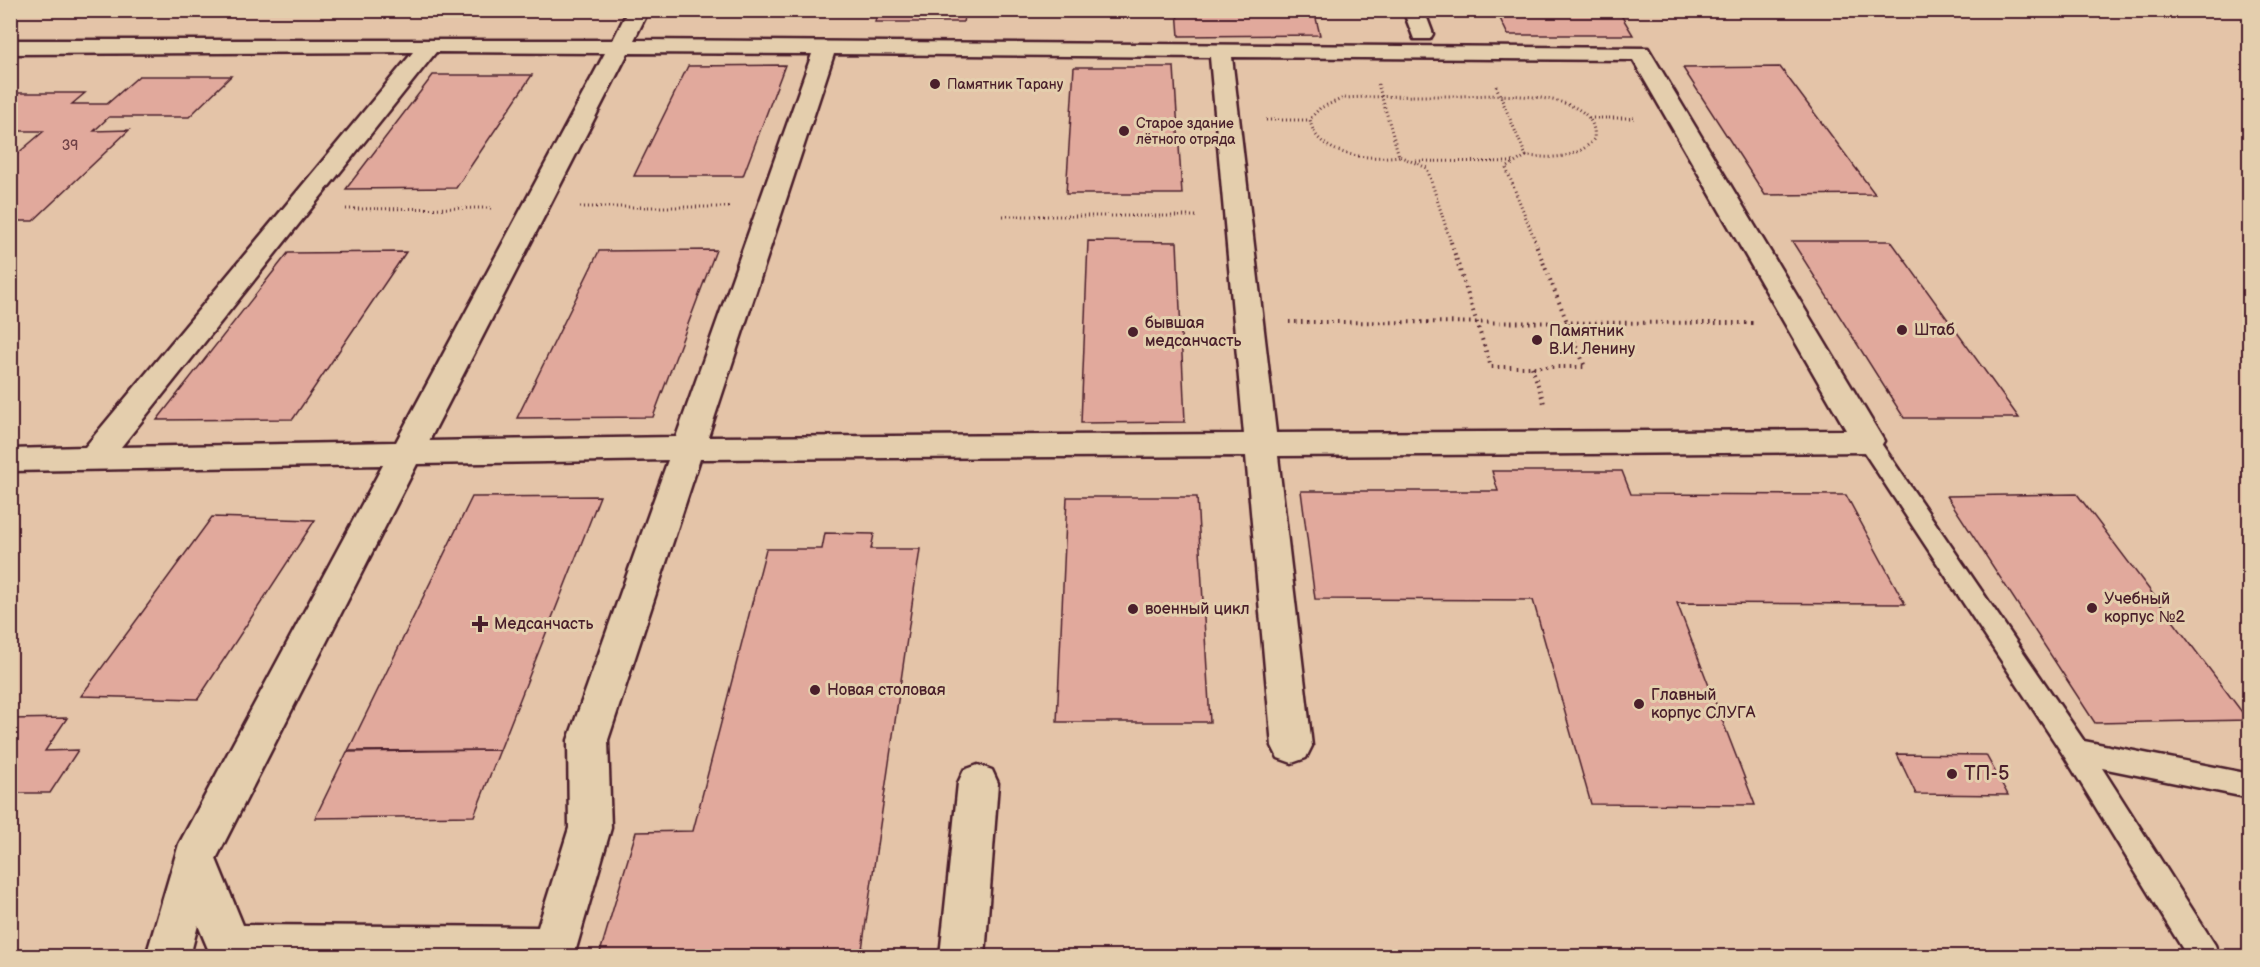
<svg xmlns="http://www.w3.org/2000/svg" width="2260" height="967" font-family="'Balsamiq Sans',sans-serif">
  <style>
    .building { fill: #e1a99c; stroke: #4a1f2b; stroke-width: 1.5 }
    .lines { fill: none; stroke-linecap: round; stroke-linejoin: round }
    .lane-casing { stroke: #4a1f2b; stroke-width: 5 }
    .street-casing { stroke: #4a1f2b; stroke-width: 5 }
    .path-far1 { stroke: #4a1f2b; stroke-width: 3; stroke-dasharray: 1 3; stroke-linecap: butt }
    .path { stroke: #4a1f2b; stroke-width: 4; stroke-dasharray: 1.5 4.5; stroke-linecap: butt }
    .lane { fill: #e4cead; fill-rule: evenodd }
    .street { fill: #e4cead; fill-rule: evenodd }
    .poi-dot { fill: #4a1f2b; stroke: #e4cead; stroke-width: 2 }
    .labels { text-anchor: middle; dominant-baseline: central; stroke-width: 6; stroke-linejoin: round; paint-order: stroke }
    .far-poi-label { font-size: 14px; fill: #4a1f2b; stroke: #e4cead; text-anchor: start }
    .number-label { font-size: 14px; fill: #704247 }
    .poi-label { font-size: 16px; fill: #4a1f2b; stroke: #e4cead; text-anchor: start }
    .near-poi-label { font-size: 20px; fill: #4a1f2b; stroke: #e4cead; text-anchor: start }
  </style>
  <rect width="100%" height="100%" fill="#e4c4a8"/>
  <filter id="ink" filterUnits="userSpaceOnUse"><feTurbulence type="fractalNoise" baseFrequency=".0167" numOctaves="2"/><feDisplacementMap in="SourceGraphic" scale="12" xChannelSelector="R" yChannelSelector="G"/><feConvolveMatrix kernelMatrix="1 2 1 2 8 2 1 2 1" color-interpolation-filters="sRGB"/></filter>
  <g filter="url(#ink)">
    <g class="building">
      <polygon points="878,10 966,10 963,22 875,22"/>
      <polygon points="1177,10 1314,10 1320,35 1179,36"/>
      <polygon points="1496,10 1618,10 1633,35 1508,35"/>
      <polygon points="2128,10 2157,10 2161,14 2133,14"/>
      <polygon points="2179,10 2230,10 2232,12 2183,13"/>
      <polygon points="785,65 743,176 634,176 688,66"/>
      <polygon points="1074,67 1174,67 1182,194 1066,194"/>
      <polygon points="1780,67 1875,194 1765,195 1683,68"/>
      <polygon points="433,75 532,75 456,188 346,189"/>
      <polygon points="139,76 231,76 189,117 109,117 94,131 129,130 33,221 10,221 10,160 44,131 10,131 10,93 85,93 72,104 107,104"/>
      <polygon points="1088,241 1177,242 1185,422 1081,423"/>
      <polygon points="1792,241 1891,241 2019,418 1904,418"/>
      <polygon points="716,250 653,417 517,418 599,251"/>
      <polygon points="406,252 293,419 157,420 288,253"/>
      <polygon points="1492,471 1622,471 1631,494 1846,495 1905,604 1677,603 1755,805 1591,804 1533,600 1315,599 1301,491 1498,491"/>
      <polygon points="2077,494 2248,720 2095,723 1947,496"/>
      <polygon points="600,496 500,750 348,751 472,497"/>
      <polygon points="1067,497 1197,497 1210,722 1057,722"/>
      <polygon points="212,517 315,520 198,699 81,696"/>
      <polygon points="825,533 874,534 871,549 920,549 861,956 599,956 636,832 693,831 766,549 822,549"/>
      <polygon points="67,718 45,751 78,750 50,793 17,793 10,803 10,719"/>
      <polygon points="500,750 474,816 315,818 347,752"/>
      <polygon points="1897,754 1986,755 2008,795 1916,794"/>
    </g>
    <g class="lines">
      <defs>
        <polygon id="lane" points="1868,433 1876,436 2084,741 2250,774 2250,798 2102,768 2215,945 2219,956 2187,956 2066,759 1860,446 1857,441 1860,436"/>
        <g id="street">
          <path d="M628,10H649L634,40L1648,48L1884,441L1879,449L1868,452L1278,456L1312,746L1306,758L1292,763L1278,758L1272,746L1246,456L700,459L608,740L611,828L574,956H211L198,925L190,956H146L179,844L383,465L10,471V449L85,447L413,52L10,54V40H613ZM436,52L605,53L396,442L121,447ZM628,53L812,54L676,437L429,441ZM834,54L1210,57L1244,434L708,437ZM1232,57L1633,60L1846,430L1276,433ZM668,460L568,740L569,828L538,927L243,925L216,859L417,464Z"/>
          <polygon points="1403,10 1424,10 1433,34 1430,39 1414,39"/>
          <polygon points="978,765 992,770 998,783 985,956 940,956 958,783 964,770"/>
        </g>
      </defs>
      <use href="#lane" class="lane-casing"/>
      <use href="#street" class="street-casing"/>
      <g class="path-far1">
        <polyline points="1378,84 1399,156 1427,168 1451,243"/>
        <polyline points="1496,86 1526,156 1506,168 1536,243"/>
        <polyline points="1589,118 1635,118"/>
        <polyline points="1266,120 1310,120"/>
        <path d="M1399,156C1370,160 1315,157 1310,119L1320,108L1344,98C1381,96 1418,96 1455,96C1485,96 1601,86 1594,139C1577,160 1551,158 1526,156"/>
        <polyline points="1416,161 1514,162"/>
        <polyline points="580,207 731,207"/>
        <polyline points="346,209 491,208"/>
        <polyline points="1003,216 1198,216"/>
      </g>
      <g class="path">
        <polyline points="1451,242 1491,367 1585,367 1535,242"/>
        <polyline points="1289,322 1753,323"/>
        <polyline points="1532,367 1545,406"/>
      </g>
      <use href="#lane" class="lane"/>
      <use href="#street" class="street"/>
    </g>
  </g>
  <g class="poi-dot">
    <circle cx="935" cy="84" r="6"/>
    <circle cx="1124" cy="131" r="6"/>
    <circle cx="1902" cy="330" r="6"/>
    <circle cx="1133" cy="332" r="6"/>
    <circle cx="1537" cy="340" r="6"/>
    <circle cx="2092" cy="608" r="6"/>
    <circle cx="1133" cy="609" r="6"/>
    <path d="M477 615h6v6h6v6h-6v6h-6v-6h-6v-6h6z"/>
    <circle cx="815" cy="690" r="6"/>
    <circle cx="1639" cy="704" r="6"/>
    <circle cx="1952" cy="774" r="6"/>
  </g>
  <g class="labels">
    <g class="far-poi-label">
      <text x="947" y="84">Памятник Тарану</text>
      <text x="1136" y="123">Старое здание<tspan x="1136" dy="16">лётного отряда</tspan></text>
    </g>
    <g class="number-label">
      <text x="70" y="145">39</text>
    </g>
    <g class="poi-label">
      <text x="1145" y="323">бывшая<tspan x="1145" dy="18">медсанчасть</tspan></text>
      <text x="1914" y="330">Штаб</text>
      <text x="1549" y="331">Памятник<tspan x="1549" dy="18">В.И. Ленину</tspan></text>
      <text x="2104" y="599">Учебный<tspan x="2104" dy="18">корпус №2</tspan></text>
      <text x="1145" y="609">военный цикл</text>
      <text x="494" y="624">Медсанчасть</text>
      <text x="827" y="690">Новая столовая</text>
      <text x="1651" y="695">Главный<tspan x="1651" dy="18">корпус СЛУГА</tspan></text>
    </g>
    <g class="near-poi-label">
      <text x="1964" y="774">ТП-5</text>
    </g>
  </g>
  <rect width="2260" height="967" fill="none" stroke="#e4cead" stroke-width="36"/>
  <rect x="18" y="18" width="2224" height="931" fill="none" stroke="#4a1f2b" stroke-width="2" filter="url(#ink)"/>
</svg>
